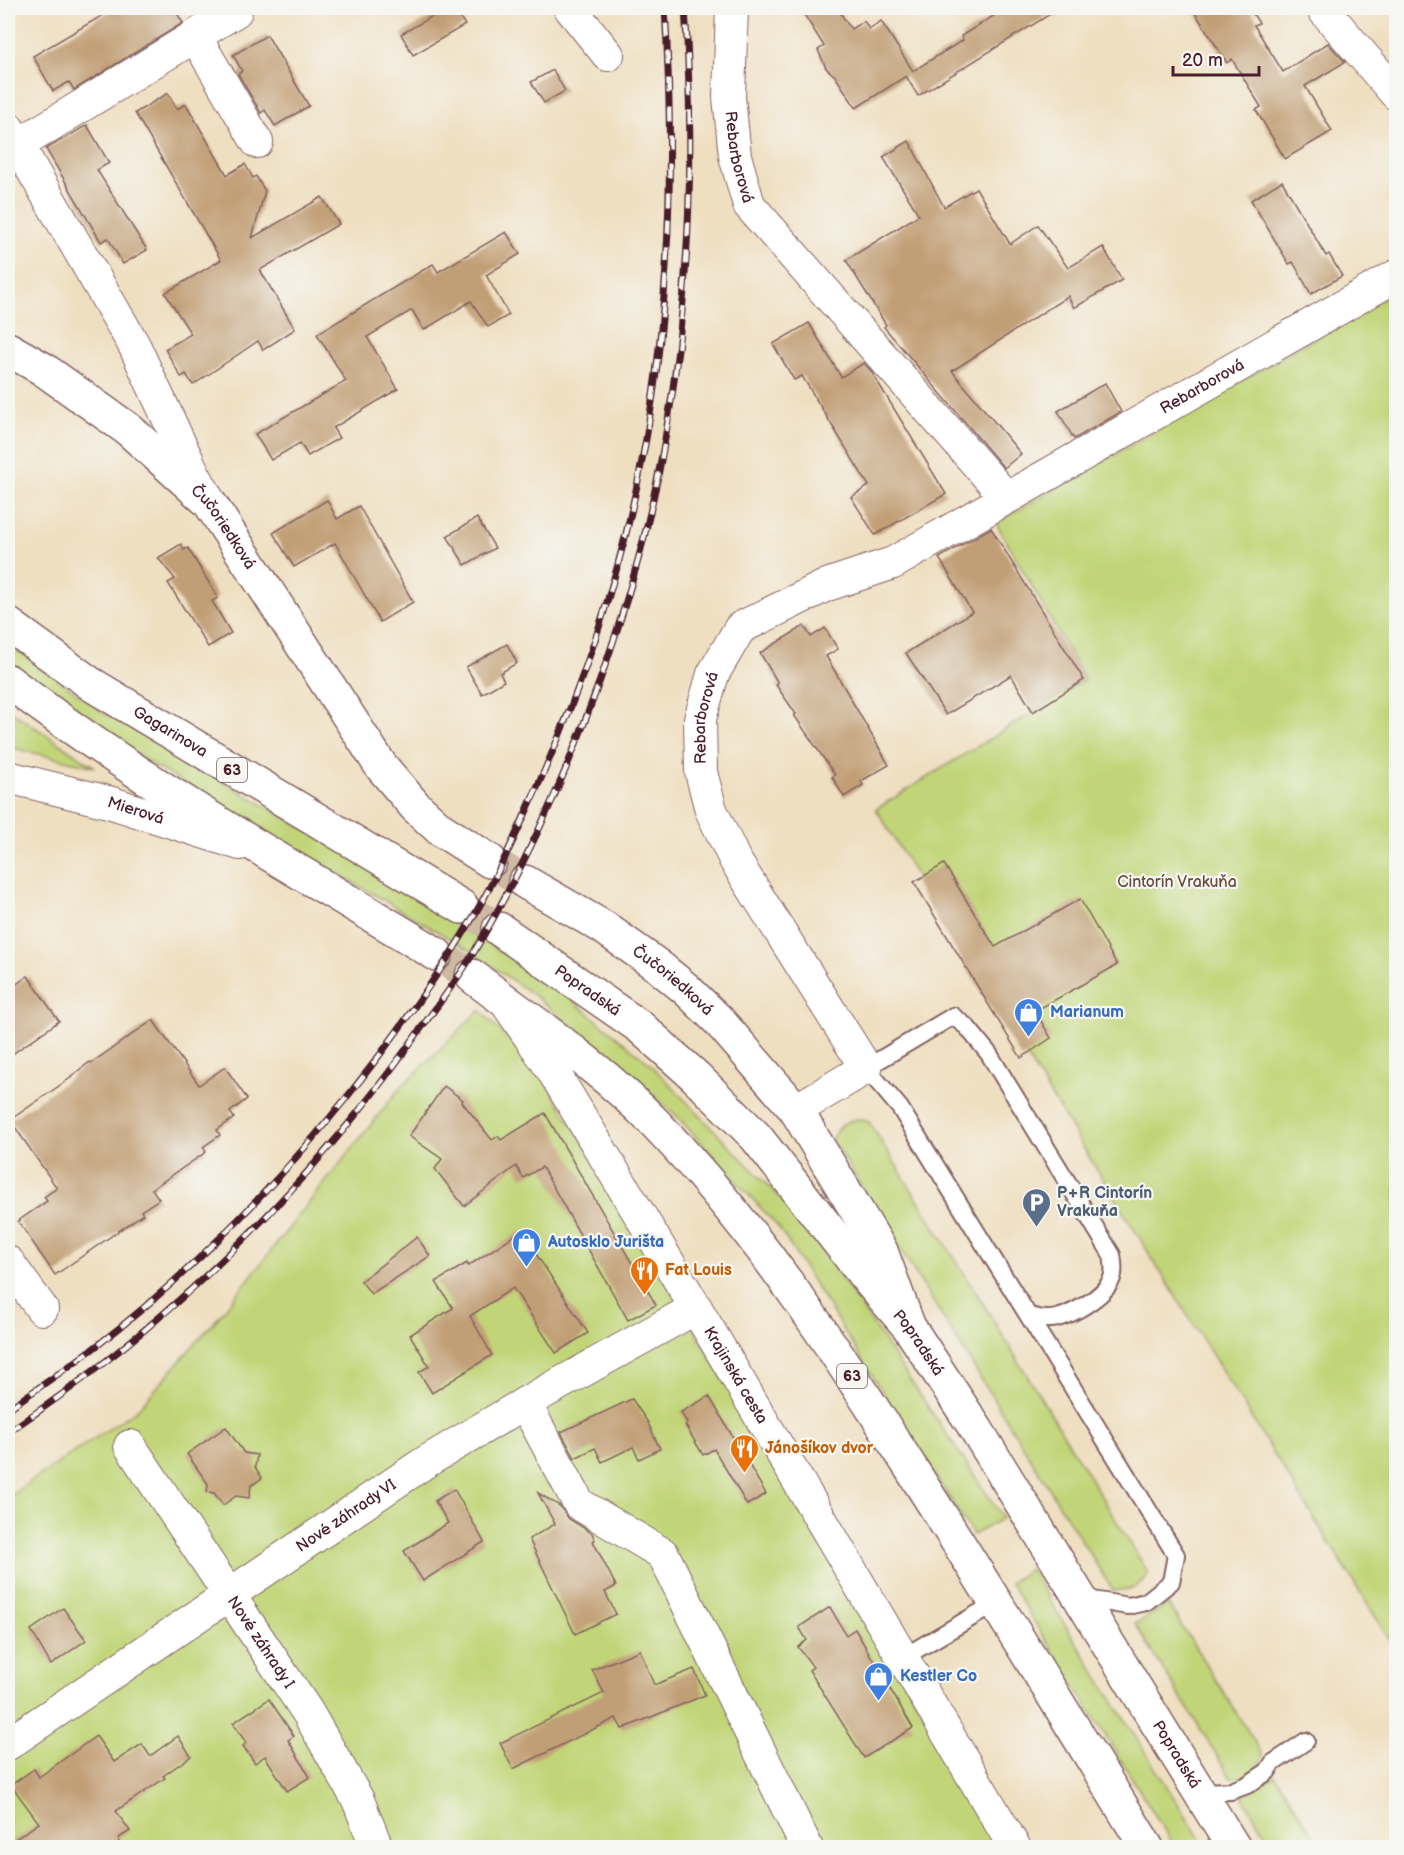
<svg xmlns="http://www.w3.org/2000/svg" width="1404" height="1855" font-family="'Balsamiq Sans',sans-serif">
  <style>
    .green { fill: #c1d578; stroke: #867a52; stroke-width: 1.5 }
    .building { fill: #c19f76 }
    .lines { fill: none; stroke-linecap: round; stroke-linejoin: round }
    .tertiary-tunnel { stroke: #ceb9a3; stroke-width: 33; stroke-dasharray: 33 16; stroke-linecap: butt }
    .primary-tunnel { stroke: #ceb9a3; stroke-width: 33; stroke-dasharray: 33 16; stroke-linecap: butt }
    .service-casing { stroke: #846260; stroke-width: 20 }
    .minor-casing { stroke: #846260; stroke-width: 34 }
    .tertiary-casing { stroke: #846260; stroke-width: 36 }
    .primary-casing { stroke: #846260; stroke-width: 36 }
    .service { stroke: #fff; stroke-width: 16 }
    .minor { stroke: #fff; stroke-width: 32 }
    .tertiary { stroke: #fff; stroke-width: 33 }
    .primary { stroke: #fff; stroke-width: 33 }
    .rail-casing { stroke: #4a1f2b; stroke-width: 7 }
    .rail { stroke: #f6f6f2; stroke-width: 4.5; stroke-dasharray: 14; stroke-linecap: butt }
    .labels { text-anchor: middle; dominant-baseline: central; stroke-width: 4.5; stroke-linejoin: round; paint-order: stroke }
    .shield { fill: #f6f6f2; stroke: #7e6067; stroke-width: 1.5 }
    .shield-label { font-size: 15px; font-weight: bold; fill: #4a1f2b }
    .street-label { font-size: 16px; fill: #4a1f2b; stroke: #f6f6f2 }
    .park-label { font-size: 16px; fill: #684c3e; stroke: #f6f6f2 }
    .shop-label { font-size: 16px; font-weight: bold; fill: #366cbe; stroke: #f6f6f2; text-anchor: start }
    .service-label { font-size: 16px; font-weight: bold; fill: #4e5e75; stroke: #f6f6f2; text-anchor: start }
    .food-label { font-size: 16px; font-weight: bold; fill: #c56008; stroke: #f6f6f2; text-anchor: start }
  </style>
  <rect width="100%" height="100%" fill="#f6f6f2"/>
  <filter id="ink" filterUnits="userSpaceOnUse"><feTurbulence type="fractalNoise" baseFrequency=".0167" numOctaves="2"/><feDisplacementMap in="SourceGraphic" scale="12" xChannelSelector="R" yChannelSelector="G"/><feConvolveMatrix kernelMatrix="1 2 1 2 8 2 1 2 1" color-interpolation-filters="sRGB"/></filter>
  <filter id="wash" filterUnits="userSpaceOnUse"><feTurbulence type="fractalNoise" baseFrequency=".008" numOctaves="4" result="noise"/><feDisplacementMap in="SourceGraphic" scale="24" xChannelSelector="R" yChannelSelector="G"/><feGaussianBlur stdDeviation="1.35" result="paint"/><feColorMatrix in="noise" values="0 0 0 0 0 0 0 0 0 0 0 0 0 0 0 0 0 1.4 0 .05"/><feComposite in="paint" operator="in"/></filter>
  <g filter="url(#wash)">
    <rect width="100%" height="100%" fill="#efdfc1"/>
    <g class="green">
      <polygon points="1396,291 1396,1650 987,993 876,809 1085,680 996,523"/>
      <polygon points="8,643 104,713 336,847 555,986 648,1062 805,1224 1003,1518 973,1535 779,1228 673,1112 535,996 467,949 146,761 8,662"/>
      <polygon points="8,709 10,711 95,767 8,747"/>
      <polygon points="480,1010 541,1073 1004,1848 8,1848 8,1497 138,1409 221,1314 399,1089"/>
      <path d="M858,1119L869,1122L987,1310L1149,1574L1135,1588L1113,1591L832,1139C837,1126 845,1121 858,1119Z"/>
      <polygon points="1030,1569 1205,1847 1175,1847 1010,1583"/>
      <path d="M1168,1604L1263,1755C1257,1772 1249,1777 1231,1778L1135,1624Z"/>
      <polygon points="1275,1775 1321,1847 1273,1847 1242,1796"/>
    </g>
    <g id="blocks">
      <g class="building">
        <polygon points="115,8 174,8 183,23 74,90 69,82 53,91 33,56"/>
        <polygon points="447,8 454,8 465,25 413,55 401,34"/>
        <polygon points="800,8 837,8 851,29 864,21 869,29 881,21 913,71 963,40 961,36 1006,8 1060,8 918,96 906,76 856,108 835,76 826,68 818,50 824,46"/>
        <polygon points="1192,8 1249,8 1259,23 1254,25 1283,72 1328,43 1345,62 1305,86 1332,131 1285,159 1256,110 1261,107 1232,59 1227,63"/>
        <polygon points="267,35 309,106 275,126 265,110 261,113 238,74 242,71 233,55"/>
        <polygon points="553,70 565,91 544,103 531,82"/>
        <polygon points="168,93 177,109 186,104 227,175 245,164 253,178 256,176 265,191 252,238 322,197 339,224 260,270 295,329 263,350 258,341 193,385 186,374 181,377 165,349 191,334 165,293 221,260 135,113"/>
        <polygon points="87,125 109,163 97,170 147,250 123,264 108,238 101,242 46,149"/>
        <polygon points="909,141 944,207 976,188 1010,244 1038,225 1068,268 1103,247 1122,280 1074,308 1068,296 952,371 1021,454 1004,468 884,327 886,325 846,260 919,215 883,157"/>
        <polygon points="1282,181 1326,256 1329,254 1342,276 1311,294 1293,262 1289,264 1251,200"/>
        <polygon points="506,232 520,254 486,275 509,315 488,327 471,301 424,330 412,310 367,337 398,389 333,428 339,438 308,456 300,443 271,460 255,434 346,381 317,334 433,264 438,272"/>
        <polygon points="809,323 841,377 864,363 871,371 946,494 875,535 851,497 869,486 802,376 794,380 773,344"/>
        <polygon points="1105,383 1121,412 1074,439 1058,411"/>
        <polygon points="327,500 337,519 359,506 413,602 380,622 335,543 294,567 273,533"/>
        <polygon points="477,518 495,548 465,565 447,536"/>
        <polygon points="991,528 1084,680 1033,712 1011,675 946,715 906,653 972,612 939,558"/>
        <polygon points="181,544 184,550 188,548 218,598 212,601 231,633 208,647 168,583 175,579 158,558"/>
        <polygon points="804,626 811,637 825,628 838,649 826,656 889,765 861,781 863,785 844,797 832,777 835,775 794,715 796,714 776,685 778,683 760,653"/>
        <polygon points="507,644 517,663 500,673 504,681 482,694 466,667"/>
        <polygon points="944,864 995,947 1080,899 1117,965 1035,1011 1051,1038 1021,1058 914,882"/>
        <polygon points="28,976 59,1021 8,1057 8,990"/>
        <polygon points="153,1020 199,1085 225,1067 247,1099 230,1112 234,1118 217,1130 220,1135 203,1147 206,1152 152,1189 159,1199 141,1211 143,1214 55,1275 18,1221 47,1201 44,1197 57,1188 10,1120 72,1077 71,1076 90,1062 91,1063"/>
        <polygon points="444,1086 463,1100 462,1102 492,1140 498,1136 501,1140 545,1113 656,1305 628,1320 542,1167 523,1178 516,1166 464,1206 435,1169 442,1159 409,1136"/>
        <polygon points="521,1231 588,1333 556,1353 513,1288 470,1316 492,1355 432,1393 419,1372 429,1366 410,1335 453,1308 436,1282 467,1263 468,1266"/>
        <polygon points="417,1237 430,1256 371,1294 361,1281"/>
        <polygon points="709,1396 766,1494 747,1505 714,1449 703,1455 685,1425 687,1423 681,1412"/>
        <polygon points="632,1399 647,1421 660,1449 639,1459 633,1447 602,1462 595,1448 575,1458 561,1432"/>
        <polygon points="226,1427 244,1453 257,1455 255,1467 262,1478 251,1486 249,1498 236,1496 223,1505 214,1493 207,1492 208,1484 187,1454"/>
        <polygon points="454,1489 484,1542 423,1581 404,1551 448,1523 435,1501"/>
        <polygon points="538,1493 560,1506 569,1519 592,1533 595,1540 593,1541 616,1586 605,1592 616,1614 575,1634 529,1539 555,1524"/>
        <polygon points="830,1607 846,1635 855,1629 913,1728 864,1758 809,1670 813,1667 798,1647 807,1640 799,1627"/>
        <polygon points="63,1608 86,1640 51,1665 31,1630"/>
        <polygon points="640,1650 654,1685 694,1669 705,1695 622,1729 616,1718 513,1769 500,1743 604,1693 592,1670"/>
        <polygon points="269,1699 294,1736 288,1740 310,1777 287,1791 265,1756 255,1763 243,1746 246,1743 233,1723"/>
        <polygon points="96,1736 114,1762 142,1744 150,1756 178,1736 191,1756 163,1776 165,1778 116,1811 130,1831 119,1838 119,1848 8,1848 8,1844 39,1823 11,1785 34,1769 39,1777"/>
      </g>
    </g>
  </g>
  <g filter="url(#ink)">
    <use href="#blocks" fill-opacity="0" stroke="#846260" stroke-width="1.5"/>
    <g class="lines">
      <polyline class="tertiary-tunnel" points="490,861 525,882"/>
      <g class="primary-tunnel">
        <polyline points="462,907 499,929"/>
        <polyline points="436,954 472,976"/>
      </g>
      <defs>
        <g id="service">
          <path d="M1029,1316C1035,1317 1041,1319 1047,1319C1066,1320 1106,1296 1112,1278C1115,1271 1113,1262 1112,1255L989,1054L967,1027L953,1016L866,1068L900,1108L1176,1555L1171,1582L1146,1602L1128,1606L1081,1598"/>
          <polyline points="902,1658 996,1603"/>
          <polyline points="1199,1792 1231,1791 1247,1785 1267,1772 1273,1763 1306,1741"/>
        </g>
        <g id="minor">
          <polyline points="570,8 608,55"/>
          <path id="s1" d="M732,8L729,97L735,156L749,205L1006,497"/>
          <polyline points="1322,8 1396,94"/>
          <polyline points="195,36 257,142"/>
          <polyline points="8,128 134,345 194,474 208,499"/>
          <polyline points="18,145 236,11"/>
          <path id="s2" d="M8,777L112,803L240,844"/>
          <path id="s3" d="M507,1004L553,1071L696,1308L1015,1848"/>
          <path id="s4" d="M796,1110L866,1068L735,860L711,810L701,772L700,719L713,674L740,628L827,585L893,563L1396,276"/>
          <polyline points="8,1262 42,1309"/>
          <polyline points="525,1403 579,1504 663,1554 807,1848"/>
          <path id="s5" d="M130,1446L308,1713L358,1800L377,1848"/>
          <path id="s6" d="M8,1744L424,1463L525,1403L696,1308"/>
        </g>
        <g id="tertiary">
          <path id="s7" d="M8,349L43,369L129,430L209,502L381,766L415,806L440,829L490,861"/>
          <path id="s8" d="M525,882L603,927L658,966L686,989L718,1020L796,1110L881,1251L908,1325"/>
        </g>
        <g id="primary">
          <path id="s9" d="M8,624L91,684L462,907"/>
          <path d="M8,681C143,784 292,866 436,954"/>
          <path id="s10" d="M499,929L640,1027L696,1077L756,1137L870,1282L909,1327L976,1429L1234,1848"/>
          <path d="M472,976C534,1023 600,1067 655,1123C756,1228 836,1350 914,1473C993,1597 1070,1722 1147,1848"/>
        </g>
      </defs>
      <use href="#service" class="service-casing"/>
      <use href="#minor" class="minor-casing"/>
      <use href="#tertiary" class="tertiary-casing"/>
      <use href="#primary" class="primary-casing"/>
      <use href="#service" class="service"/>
      <use href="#minor" class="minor"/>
      <use href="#tertiary" class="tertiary"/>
      <use href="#primary" class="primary"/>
      <defs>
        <g id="rail">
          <path d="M8,1409C37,1389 66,1369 94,1348C202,1265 297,1164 379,1056C413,1010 446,964 475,914C501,869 522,822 543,774C590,667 626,555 646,439C671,297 674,152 665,8"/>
          <path d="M8,1432C170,1324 304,1193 417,1034C436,1007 457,981 474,952C525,866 567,774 600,680C628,602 651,521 665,439C690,296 695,152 685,8"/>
        </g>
      </defs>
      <use href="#rail" class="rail-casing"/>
      <use href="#rail" class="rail"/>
    </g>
  </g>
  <defs>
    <symbol id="shop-pin" viewBox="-11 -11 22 30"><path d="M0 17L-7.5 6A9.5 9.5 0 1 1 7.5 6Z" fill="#3f7fe0" stroke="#f6f6f2"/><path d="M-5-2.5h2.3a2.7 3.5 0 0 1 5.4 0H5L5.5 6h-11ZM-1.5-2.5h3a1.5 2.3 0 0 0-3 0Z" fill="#fff"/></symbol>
    <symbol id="parking-pin" viewBox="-11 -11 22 30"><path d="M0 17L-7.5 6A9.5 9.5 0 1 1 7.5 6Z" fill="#5c6f8a" stroke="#f6f6f2"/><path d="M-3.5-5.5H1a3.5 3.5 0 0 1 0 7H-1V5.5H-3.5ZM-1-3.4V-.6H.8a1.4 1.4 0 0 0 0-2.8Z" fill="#fff"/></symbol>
    <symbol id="restaurant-pin" viewBox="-11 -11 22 30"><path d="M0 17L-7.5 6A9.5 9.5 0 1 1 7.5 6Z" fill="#e8710a" stroke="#f6f6f2"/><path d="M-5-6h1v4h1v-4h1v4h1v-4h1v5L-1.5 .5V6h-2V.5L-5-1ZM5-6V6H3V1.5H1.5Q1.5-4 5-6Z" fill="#fff"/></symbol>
  </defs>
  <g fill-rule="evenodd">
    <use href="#shop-pin" x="1012" y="996" width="33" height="45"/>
    <use href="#parking-pin" x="1020" y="1186" width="33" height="45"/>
    <use href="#shop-pin" x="510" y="1226" width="33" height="45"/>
    <use href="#restaurant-pin" x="628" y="1254" width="33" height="45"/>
    <use href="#restaurant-pin" x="728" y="1432" width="33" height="45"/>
    <use href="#shop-pin" x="862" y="1660" width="33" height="45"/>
  </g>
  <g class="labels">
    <g class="shield">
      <rect x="217" y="758" width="30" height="24" rx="4.5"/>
      <rect x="837" y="1364" width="30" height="24" rx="4.5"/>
    </g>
    <g class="shield-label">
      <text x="232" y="770">63</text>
      <text x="852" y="1376">63</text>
    </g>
    <g class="street-label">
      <text stroke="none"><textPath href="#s1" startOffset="150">Rebarborová</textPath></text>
      <text stroke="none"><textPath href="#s4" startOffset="1098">Rebarborová</textPath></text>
      <text stroke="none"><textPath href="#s7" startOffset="282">Čučoriedková</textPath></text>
      <text stroke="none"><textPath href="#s4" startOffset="477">Rebarborová</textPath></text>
      <text stroke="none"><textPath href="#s9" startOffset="195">Gagarinova</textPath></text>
      <text stroke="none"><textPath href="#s2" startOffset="132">Mierová</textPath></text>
      <text stroke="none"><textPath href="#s8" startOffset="178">Čučoriedková</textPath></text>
      <text stroke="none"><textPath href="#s10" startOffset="108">Popradská</textPath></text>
      <text stroke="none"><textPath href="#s10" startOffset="594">Popradská</textPath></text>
      <text stroke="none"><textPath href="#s3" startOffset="436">Krajinská cesta</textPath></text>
      <text stroke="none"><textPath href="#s6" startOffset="408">Nové záhrady VI</textPath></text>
      <text stroke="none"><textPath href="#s5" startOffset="236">Nové záhrady I</textPath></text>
      <text stroke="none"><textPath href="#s10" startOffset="1080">Popradská</textPath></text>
    </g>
    <g class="park-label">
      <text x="1177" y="882">Cintorín Vrakuňa</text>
    </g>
    <g class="shop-label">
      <text x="1050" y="1012">Marianum</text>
      <text x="548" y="1242">Autosklo Jurišta</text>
      <text x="900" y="1676">Kestler Co</text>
    </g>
    <g class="service-label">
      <text x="1057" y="1193">P+R Cintorín<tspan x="1057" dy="18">Vrakuňa</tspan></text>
    </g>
    <g class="food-label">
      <text x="665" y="1270">Fat Louis</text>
      <text x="765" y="1448">Jánošíkov dvor</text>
    </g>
  </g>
  <rect width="1404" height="1855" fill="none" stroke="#f6f6f2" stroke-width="30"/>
  <path d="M1173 66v9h86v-9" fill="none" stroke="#4a1f2b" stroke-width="3"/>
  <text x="1182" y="66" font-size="18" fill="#4a1f2b" stroke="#f6f6f2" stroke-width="4.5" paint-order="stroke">20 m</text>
</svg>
